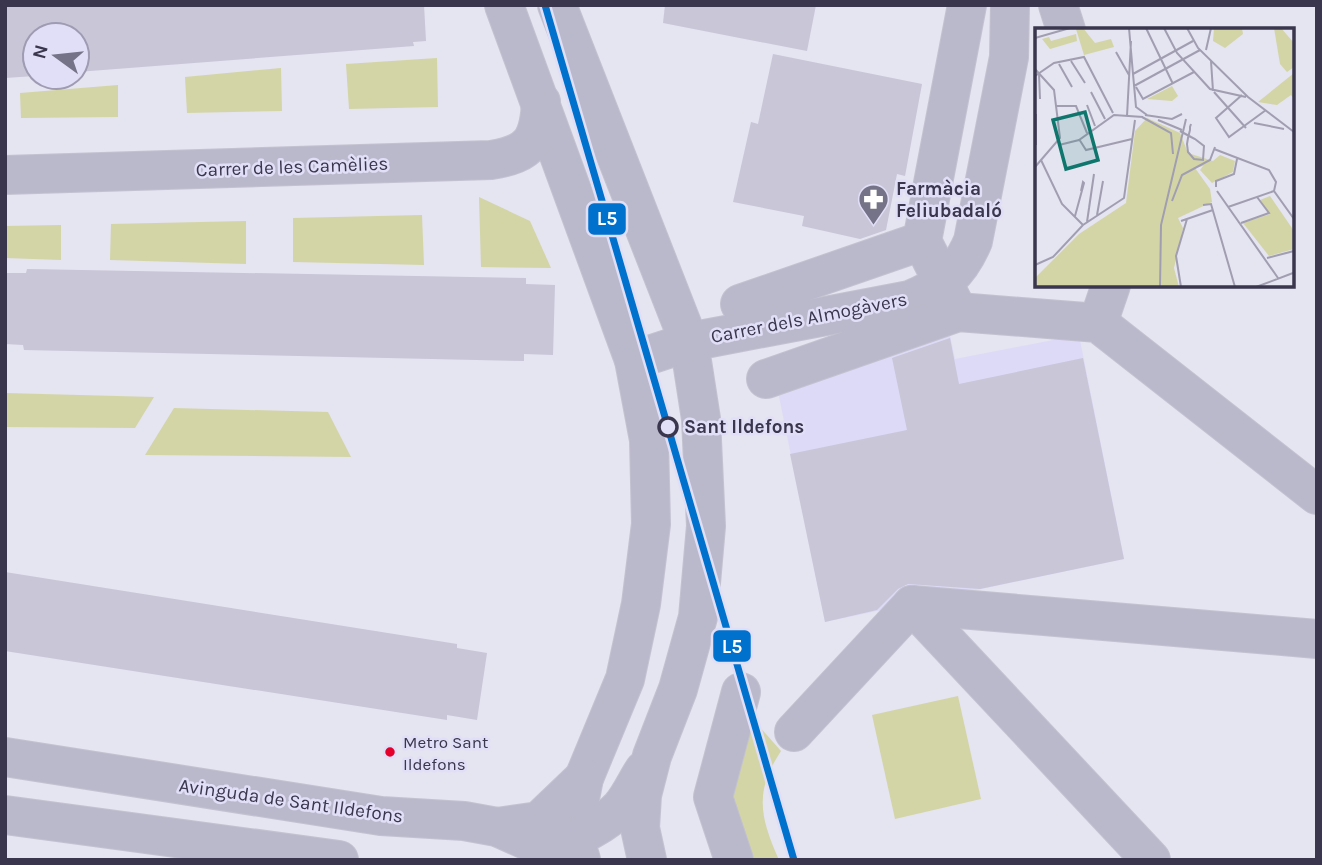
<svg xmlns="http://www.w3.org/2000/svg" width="1322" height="865" font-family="Karla,sans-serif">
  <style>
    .built { fill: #dddaf7 }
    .green { fill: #d3d5a6 }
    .building { fill: #c8c6d7 }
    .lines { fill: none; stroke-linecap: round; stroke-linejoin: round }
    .minor-casing { stroke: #c3c2d0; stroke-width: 40 }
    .minor { stroke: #bab9cb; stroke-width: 38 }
    .metro-1-casing { stroke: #e1def7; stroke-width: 12 }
    .metro-1 { stroke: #0072ce; stroke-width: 7 }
    .stop-dot { fill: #e1def7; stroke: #39364e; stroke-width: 3.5 }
    .bus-dot { fill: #e4002b; stroke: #e1def7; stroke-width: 2.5 }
    .labels { text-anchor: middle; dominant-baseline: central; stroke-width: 5; stroke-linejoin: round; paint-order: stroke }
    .bus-label { font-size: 17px; fill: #39364e; stroke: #e1def7; text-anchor: start }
    .street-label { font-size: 19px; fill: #39364e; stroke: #e1def7 }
    .poi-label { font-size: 19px; font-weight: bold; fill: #39364e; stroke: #e1def7; text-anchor: start }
    .stop-label { font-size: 19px; font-weight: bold; fill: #39364e; stroke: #e1def7; text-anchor: start }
    .inset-road { fill: none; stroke: #a09eb0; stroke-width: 2 }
    .view { fill: #0f766e; fill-opacity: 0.15; stroke: #0f766e; stroke-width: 3.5 }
    .inset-edge { fill: none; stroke: #39364e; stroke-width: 3.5 }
    .line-badge { stroke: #e1def7; stroke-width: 2.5 }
    .badge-label { font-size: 19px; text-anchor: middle; font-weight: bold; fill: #fff }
  </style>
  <rect width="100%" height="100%" fill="#e5e4f1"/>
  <polygon class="built" points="950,335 955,359 1079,335 1124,559 825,622 774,372"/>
  <g class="green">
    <polygon points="437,58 438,107 349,109 346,64"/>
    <polygon points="281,68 282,111 187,113 185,77"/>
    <polygon points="118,85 118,117 21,118 20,93"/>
    <polygon points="479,197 530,221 551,268 481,267"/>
    <polygon points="422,215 424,265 293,262 293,218"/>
    <polygon points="246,221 246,264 110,260 111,224"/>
    <polygon points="61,225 61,260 5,258 5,226"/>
    <polygon points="5,393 154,397 135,428 5,427"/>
    <polygon points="174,408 328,412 351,457 145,455"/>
    <polygon points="958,696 981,799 895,819 872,715"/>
    <path d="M751,717L781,751C754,792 760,817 779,860H727L720,837Z"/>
  </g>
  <g class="building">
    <polygon points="5,5 424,5 426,41 413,42 414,46 77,72 77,35 35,35 35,76 5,78"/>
    <polygon points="665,5 816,5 807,51 663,23"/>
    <polygon points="773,54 922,84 905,176 897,174 886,230 860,239 802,226 804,216 733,202 751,122 758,124"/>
    <polygon points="27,269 526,278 526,284 555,285 553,355 524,354 524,361 24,350 23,345 5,344 5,273 26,273"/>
    <polygon points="950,338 959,384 1083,358 1124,559 980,589 908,584 898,589 877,610 825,622 790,454 907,430 892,358"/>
    <polygon points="5,572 457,644 457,648 487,653 477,720 447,715 447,720 5,651"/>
  </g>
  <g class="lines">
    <defs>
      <g id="minor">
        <polyline points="504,5 634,360 649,440 651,524 641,604 625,679 584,778 576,819 576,844 581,860"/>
        <polyline points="557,5 689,342 701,419 706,526 698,617 678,689 652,756 642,795 640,828 647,860"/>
        <polyline points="1058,5 1066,30"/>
        <path d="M5,175L491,160C530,154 539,141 541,102"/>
        <polyline points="922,241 967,5"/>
        <polyline points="740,304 922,241 954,304"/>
        <polyline points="1098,323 1111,285"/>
        <path d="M634,360L689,342L910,300C943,286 959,274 973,241L1009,57L1010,5"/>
        <polyline points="766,379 958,312 1098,323 1317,495"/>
        <polyline points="912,605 1151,860"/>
        <polyline points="794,732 912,605 1317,639"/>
        <polyline points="5,757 381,816 464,821 497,827 571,860"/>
        <polyline points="5,815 339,860"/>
        <polyline points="497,827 539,821 584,778"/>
        <path d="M557,843C578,838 605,824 620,808C630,797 636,782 644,770"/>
        <polyline points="734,860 713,797 741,692"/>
      </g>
    </defs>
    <use href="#minor" class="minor-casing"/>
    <use href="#minor" class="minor"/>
    <defs>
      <polyline id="metro-1" points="545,5 794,860"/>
    </defs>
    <use href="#metro-1" class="metro-1-casing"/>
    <use href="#metro-1" class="metro-1"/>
  </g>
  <defs>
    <symbol id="pharmacy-pin" viewBox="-11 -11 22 30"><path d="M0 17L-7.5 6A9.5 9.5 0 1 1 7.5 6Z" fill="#757387" stroke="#e1def7"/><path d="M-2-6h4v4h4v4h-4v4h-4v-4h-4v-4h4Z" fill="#fff"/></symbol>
  </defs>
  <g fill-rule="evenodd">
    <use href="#pharmacy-pin" x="856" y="182" width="35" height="47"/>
  </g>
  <circle class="stop-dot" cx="668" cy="427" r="9"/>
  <circle class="bus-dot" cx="390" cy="752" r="6"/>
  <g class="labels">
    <g class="bus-label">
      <text x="403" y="742">Metro Sant<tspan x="403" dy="22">Ildefons</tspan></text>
    </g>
    <g class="street-label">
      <text transform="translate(292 167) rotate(-2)">Carrer de les Camèlies</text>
      <text transform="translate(809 318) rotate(-11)">Carrer dels Almogàvers</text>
      <text transform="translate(291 801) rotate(8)">Avinguda de Sant Ildefons</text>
    </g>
    <g class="poi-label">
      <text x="896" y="189">Farmàcia<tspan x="896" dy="22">Feliubadaló</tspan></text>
    </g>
    <g class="stop-label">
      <text x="684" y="427">Sant Ildefons</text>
    </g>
  </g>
  <g transform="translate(1035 28)">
    <rect width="259" height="259" fill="#e5e4f1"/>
    <path d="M48,0L60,15L76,11L79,19L49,27L41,1ZM179,0H207L208,6L190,20L178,13ZM239,0H246L259,15V39L252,44L245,36ZM41,6L42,13L15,21L7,11L14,9L16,13ZM259,45V71L256,67L242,77L223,74ZM137,58L143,68L137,73L112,71ZM112,90L145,105L153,125L178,133L185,127L200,133L198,144L177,155L165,142L168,138L160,140L175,161L177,174L143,190L148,200L139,240L144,259H0V250L44,206L91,175L100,103ZM235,168L259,203V221L234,228L208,195L235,186L225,172Z" fill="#d3d5a6"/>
    <path class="inset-road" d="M94,0L98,46M111,0L138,56M129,0L142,25L175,61L211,69M152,0L163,20L213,69L259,104M0,10L35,0M171,22L176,0M81,24L94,47M36,33L50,55M176,33L178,63M24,36L37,59M0,41L19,62L25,110L0,139M4,46L5,71M98,46L101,79L112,87M98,46L158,13M0,48L19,35L49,29L78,85M99,58L165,22M101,59L108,71L159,44M56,64L70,91M179,64L211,100M207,67L181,90L194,109L231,82M52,77L60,98M21,78H41L52,105M110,87L137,91L147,86M92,88L96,13M107,89L136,105L138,126M123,92L147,102M219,95L249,101M145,103L156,109L160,111L169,118L168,132L159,131L153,124L152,116L153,110L155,102V99L156,96M44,111L51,122L97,111M1,117V86M24,117L44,112L79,87L108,89M179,121L234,142L241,154L239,163L259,191M6,132L27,176L48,197M181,159V153L199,146L202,131M182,163L243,250M137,173L147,147L175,132L180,119M168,177L176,176L200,259M193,179L239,163M62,187L68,153M40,188L49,155L48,154L46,163M146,193L178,182M52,194L59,146L54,180M206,195L234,185L222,169M232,230L259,223M0,237L18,229L48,197L89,170L100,92M125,259L126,197L151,91M146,259L141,228L152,191M221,259L258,245"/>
    <path class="view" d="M50,84L63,132L31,141L18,92Z"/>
    <rect width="259" height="259" class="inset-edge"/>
  </g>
  <g class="line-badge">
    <rect x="587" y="202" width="40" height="34" rx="7" fill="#0072ce"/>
    <rect x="712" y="629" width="40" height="34" rx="7" fill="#0072ce"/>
  </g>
  <g class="badge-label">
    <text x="607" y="225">L5</text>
    <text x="732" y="653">L5</text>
  </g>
  <rect width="1322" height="865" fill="none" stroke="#39364e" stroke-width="14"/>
  <g transform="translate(56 56) rotate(285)"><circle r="33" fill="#e1def7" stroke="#9e9bb3" stroke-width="2"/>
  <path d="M0-5L12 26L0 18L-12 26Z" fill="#757387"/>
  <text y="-10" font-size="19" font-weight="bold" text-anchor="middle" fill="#39364e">N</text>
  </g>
</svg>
